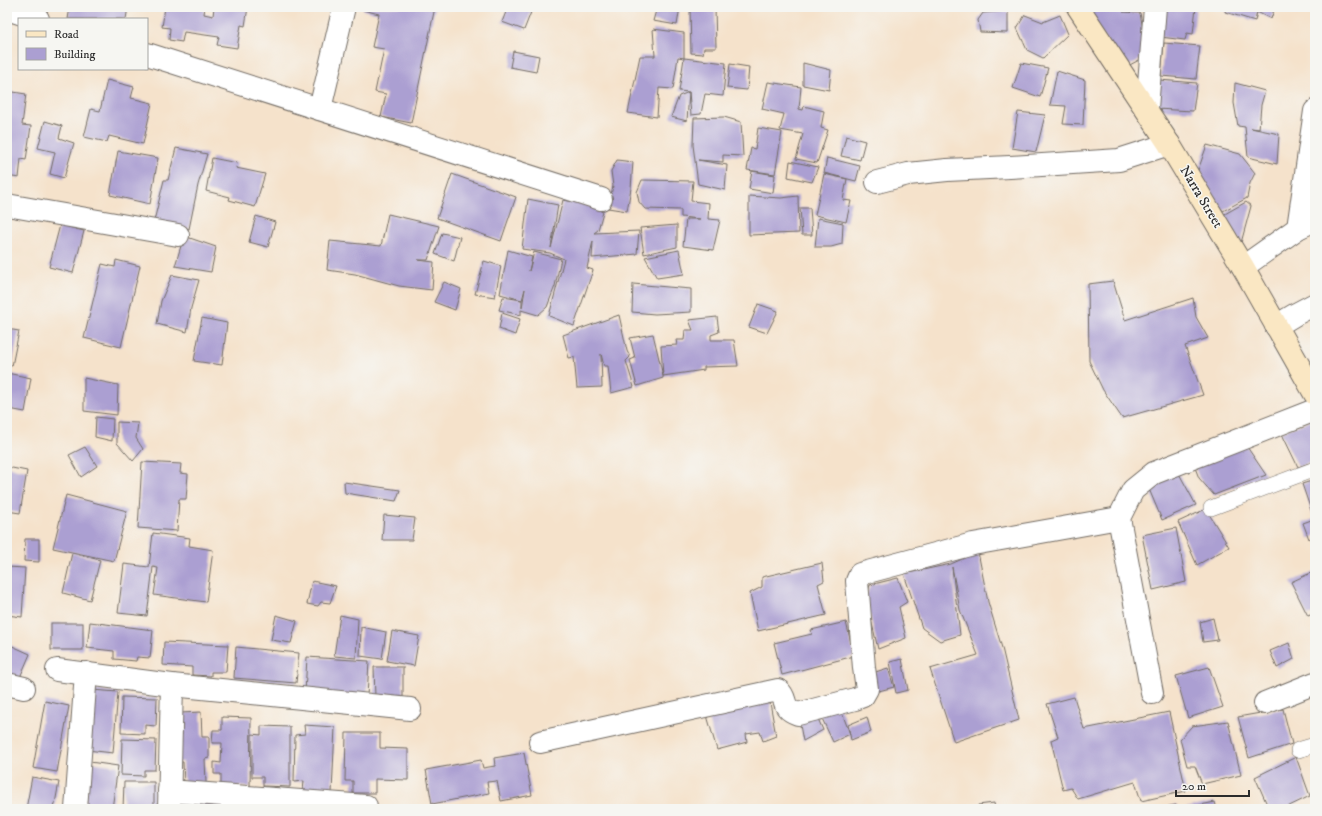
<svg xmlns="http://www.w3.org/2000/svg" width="1322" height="816" font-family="'IM FELL DW Pica',serif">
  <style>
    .building { fill: #ab9fd2 }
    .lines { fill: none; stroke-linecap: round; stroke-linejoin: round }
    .lane-casing { stroke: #726b63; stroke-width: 16 }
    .street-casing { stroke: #726b63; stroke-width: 24 }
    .secondary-casing { stroke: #726b63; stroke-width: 24 }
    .lane { stroke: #fff; stroke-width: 15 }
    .street { stroke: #fff; stroke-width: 22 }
    .secondary { stroke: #fae7c3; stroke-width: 22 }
    .labels { text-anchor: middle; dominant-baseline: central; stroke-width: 3; stroke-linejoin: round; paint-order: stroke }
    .street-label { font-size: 14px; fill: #2b2b2b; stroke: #f6f6f2 }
  </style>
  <rect width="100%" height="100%" fill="#f6f6f2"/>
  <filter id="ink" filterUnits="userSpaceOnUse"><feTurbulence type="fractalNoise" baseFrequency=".025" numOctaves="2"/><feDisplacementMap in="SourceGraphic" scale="8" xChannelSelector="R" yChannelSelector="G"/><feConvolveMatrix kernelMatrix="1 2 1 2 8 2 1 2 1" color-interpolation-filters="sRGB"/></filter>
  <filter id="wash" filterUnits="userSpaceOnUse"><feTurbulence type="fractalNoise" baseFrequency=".012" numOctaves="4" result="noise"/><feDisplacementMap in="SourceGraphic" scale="16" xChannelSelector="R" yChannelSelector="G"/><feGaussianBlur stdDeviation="0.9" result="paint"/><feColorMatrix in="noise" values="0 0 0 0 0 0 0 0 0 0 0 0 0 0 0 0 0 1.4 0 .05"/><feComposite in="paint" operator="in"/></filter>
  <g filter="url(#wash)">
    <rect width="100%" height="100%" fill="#f5e2cb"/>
    <g id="blocks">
      <g class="building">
        <polygon points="70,7 128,7 126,19 68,19"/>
        <polygon points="165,7 205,7 204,14 213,16 214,7 248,7 245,26 241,25 237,48 217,45 219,37 184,32 182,42 169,40 170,28 162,27"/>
        <polygon points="363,7 435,7 411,123 381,117 386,94 375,92 384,49 372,47 379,14 363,10"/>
        <polygon points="508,7 533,7 524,30 502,22"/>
        <polygon points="657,7 680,7 677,25 653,21"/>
        <polygon points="715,7 716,48 704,48 703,54 691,53 690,8"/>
        <polygon points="1083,7 1130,7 1123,12 1140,13 1144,35 1141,59 1124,68"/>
        <polygon points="1158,7 1196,7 1193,34 1187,33 1185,40 1160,37"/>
        <polygon points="1226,7 1275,7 1271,19 1257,12 1255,21 1225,12"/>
        <polygon points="1008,11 1008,33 980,32 978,20 983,13"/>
        <polygon points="1025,15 1043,22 1060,15 1068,34 1043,58 1027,50 1017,28"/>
        <polygon points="653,29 684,33 684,58 678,57 673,89 659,88 657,117 628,113 640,56 655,56"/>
        <polygon points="1164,43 1200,46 1196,79 1161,76"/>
        <polygon points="513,51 539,56 536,72 510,67"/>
        <polygon points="684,58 726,63 723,96 705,94 701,114 691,115 689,92 687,121 671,117 679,96 689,92 679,91"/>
        <polygon points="803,63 831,70 829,90 803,85"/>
        <polygon points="1021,63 1048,68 1040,97 1013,88"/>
        <polygon points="730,64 749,67 747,90 727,88"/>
        <polygon points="1057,71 1085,80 1083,125 1063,124 1066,106 1050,105"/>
        <polygon points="107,80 134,87 131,98 152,103 143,144 109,136 107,142 84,137 91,109 100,111"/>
        <polygon points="1159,80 1197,83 1193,111 1156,109"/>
        <polygon points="768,82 801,87 799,109 803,110 804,106 824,111 821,128 828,130 817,163 796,159 803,134 780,130 784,114 762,109"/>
        <polygon points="1235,83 1265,91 1261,105 1259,129 1251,128 1279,134 1277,164 1248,157 1245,127 1238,126 1234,103"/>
        <polygon points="7,91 26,94 22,125 31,126 26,160 21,159 19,178 7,176"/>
        <polygon points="1018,112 1045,115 1036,152 1012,148"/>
        <polygon points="724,117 741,122 743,156 723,155 723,162 698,160 727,165 725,190 698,184 693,145 694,118"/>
        <polygon points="45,121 62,126 59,138 74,143 64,178 50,174 55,152 38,148"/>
        <polygon points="758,128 782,132 775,174 747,170 751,148 755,149"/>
        <polygon points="846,136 865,141 860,160 841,156"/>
        <polygon points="1207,145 1240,154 1255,173 1250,183 1247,198 1223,211 1197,173"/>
        <polygon points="176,148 207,154 198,185 189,229 154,221 164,180 168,180"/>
        <polygon points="118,151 158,158 150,204 110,195"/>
        <polygon points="212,158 237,163 236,168 265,174 255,207 229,200 230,197 206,191"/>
        <polygon points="827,158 860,166 856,181 824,173"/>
        <polygon points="617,160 633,162 631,188 627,211 608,208 613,186 611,171"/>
        <polygon points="790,161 818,167 812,182 788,177"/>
        <polygon points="752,171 775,175 773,193 749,189"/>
        <polygon points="452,174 516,197 501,241 437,218"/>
        <polygon points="824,174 847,179 843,200 851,201 846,222 815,215"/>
        <polygon points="642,180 693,181 691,201 709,203 708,219 720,220 713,250 683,246 686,219 700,219 681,217 681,210 645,209 639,202 637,192"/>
        <polygon points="749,196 781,198 798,196 799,233 749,235"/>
        <polygon points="528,199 558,205 551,248 563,200 585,204 603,212 598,230 594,233 639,231 637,254 592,258 593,241 587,268 593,270 574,326 549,316 564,259 550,253 522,249"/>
        <polygon points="1246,202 1251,206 1241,243 1223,215"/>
        <polygon points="800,208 810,208 812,235 802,235"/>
        <polygon points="388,214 439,226 428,260 418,260 434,262 432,290 399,286 355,274 327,270 330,241 381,246"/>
        <polygon points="256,216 275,222 268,247 249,242"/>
        <polygon points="818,218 843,223 842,244 831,247 815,247"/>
        <polygon points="60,225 84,231 73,273 49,267"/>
        <polygon points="677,225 677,247 644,254 640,228"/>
        <polygon points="442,233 460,237 454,261 435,254"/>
        <polygon points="184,236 216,247 211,272 175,266"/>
        <polygon points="508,250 532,257 529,271 534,252 561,259 555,286 547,307 538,315 521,310 521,315 499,310 503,297 522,300 522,308 525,289 522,300 500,294"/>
        <polygon points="679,250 684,274 657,278 645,257"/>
        <polygon points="116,260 140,266 121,347 84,338 102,264 115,267"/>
        <polygon points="484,261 501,266 495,297 475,294"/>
        <polygon points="172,275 199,280 191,308 187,332 157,324 161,301"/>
        <polygon points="1113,281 1125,320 1193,298 1196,317 1208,338 1185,346 1203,395 1122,418 1103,390 1089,361 1088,284"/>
        <polygon points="444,282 461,289 455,310 434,302"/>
        <polygon points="633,284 691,289 691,312 655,314 632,312"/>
        <polygon points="758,304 778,311 767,333 749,327"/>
        <polygon points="502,313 520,319 515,335 499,329"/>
        <polygon points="619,315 627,351 630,357 626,361 634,387 611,393 608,366 604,366 601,354 602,387 577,388 574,357 569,358 563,335"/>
        <polygon points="717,317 719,332 711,335 711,340 734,340 738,366 704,367 704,370 663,376 663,378 637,386 630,360 635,358 630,338 653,334 663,376 661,346 677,345 676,340 684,340 685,330 693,330 689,320"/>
        <polygon points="202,318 227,323 222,365 194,361"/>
        <polygon points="7,329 19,331 12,366 7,365"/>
        <polygon points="7,373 31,378 25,412 9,409 8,418"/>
        <polygon points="84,378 118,385 117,415 84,411"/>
        <polygon points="96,417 113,419 112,441 95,437"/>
        <polygon points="1315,419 1315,461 1298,467 1281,432"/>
        <polygon points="117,422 138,423 136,438 143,449 133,461 117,443"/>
        <polygon points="1243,441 1266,475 1214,495 1199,478 1192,460"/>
        <polygon points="85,447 97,466 81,477 69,455"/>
        <polygon points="142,462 181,464 180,473 188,474 186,499 179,499 177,531 138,528"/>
        <polygon points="7,467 27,471 20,513 7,511"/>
        <polygon points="1176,468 1196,505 1162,520 1146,482"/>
        <polygon points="1315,480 1315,536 1309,539 1303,523 1314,519 1302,484"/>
        <polygon points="344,482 400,490 396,501 345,493"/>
        <polygon points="66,495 127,511 114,561 53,548"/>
        <polygon points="1206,509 1229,547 1197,565 1178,522"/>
        <polygon points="384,515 415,518 412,540 382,540"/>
        <polygon points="1176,528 1186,582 1153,590 1142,535"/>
        <polygon points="153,533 190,538 189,546 213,550 206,602 154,595 158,568 153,567 147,616 118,613 124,564 149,567"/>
        <polygon points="25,539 39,539 39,562 24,561"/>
        <polygon points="978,552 988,602 1002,648 1019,720 954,742 930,669 978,655 960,610 952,567 960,635 940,641 922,628 904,574 951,564"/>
        <polygon points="72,553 100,560 90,600 63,593"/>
        <polygon points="822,563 824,581 818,584 826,615 758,631 750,593 762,587 762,577"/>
        <polygon points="7,567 25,568 22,617 7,615"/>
        <polygon points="1315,571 1315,613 1308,616 1291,582"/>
        <polygon points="898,578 907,602 899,607 906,638 878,649 866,598 870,585"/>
        <polygon points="312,581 336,586 330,603 321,602 318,606 307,604"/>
        <polygon points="276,615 297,621 291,643 271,640"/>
        <polygon points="340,615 358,619 356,658 334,656"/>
        <polygon points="1213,618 1218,640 1203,642 1200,622"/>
        <polygon points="90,622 153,630 150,658 137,657 136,661 114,659 114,651 87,648"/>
        <polygon points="846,622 854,656 782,675 774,643 812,634 811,630"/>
        <rect x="51" y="623" width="32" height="27"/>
        <polygon points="361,627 386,632 382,659 360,656"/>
        <polygon points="392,631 419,636 414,666 387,661"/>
        <polygon points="164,642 228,645 226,672 211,672 211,676 192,675 192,667 163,665"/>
        <polygon points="1289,643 1294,659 1277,668 1270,651"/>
        <polygon points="8,644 30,654 18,682 7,677"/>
        <polygon points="236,647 299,653 296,683 234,678"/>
        <polygon points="307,657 369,661 367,697 305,693"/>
        <polygon points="902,659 908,690 896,693 890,662"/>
        <polygon points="374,667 403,667 403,697 375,697"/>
        <polygon points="1209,667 1223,707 1188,718 1176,676"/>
        <polygon points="888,668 894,687 871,693 866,675"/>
        <polygon points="92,690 118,692 113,753 87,750"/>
        <polygon points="122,697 157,698 156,726 145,725 145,734 121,733"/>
        <polygon points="769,697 776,736 763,741 760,732 746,734 747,742 717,750 706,712"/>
        <polygon points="1074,697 1084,729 1169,712 1186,791 1141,801 1135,782 1078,799 1071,788 1063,790 1051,740 1058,737 1047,704"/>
        <polygon points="45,701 69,706 57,772 33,768"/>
        <polygon points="839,705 850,734 833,742 819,712"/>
        <polygon points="1283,709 1292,744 1249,758 1238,717"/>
        <polygon points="201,712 202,737 209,737 209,758 205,759 206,783 184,784 183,762 177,762 177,735 182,735 181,713"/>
        <polygon points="815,712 823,730 803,741 799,720"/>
        <polygon points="222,717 251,718 250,787 221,786 221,774 214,774 214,762 221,763 222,743 212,743 213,730 222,730"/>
        <polygon points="867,717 871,732 851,740 848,725"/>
        <polygon points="1228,721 1241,775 1202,784 1195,766 1187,766 1180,739 1192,726"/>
        <polygon points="304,725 335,727 332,793 303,791 304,781 294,782 295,735 305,734"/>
        <polygon points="261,726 290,727 290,787 263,786 263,777 252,777 252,734 261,735"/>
        <polygon points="346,733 380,733 380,748 408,749 408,780 375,779 375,793 353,793 353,781 345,781"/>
        <polygon points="122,739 156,740 155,770 144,770 144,776 121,775"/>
        <polygon points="524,753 532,795 501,801 497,781 487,782 489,793 432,804 426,770 481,760 483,768 495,766 494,758"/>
        <polygon points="1296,757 1310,796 1283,809 1269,809 1255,777"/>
        <polygon points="90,762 118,766 112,809 84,809"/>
        <polygon points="32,777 59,782 54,809 26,809"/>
        <polygon points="124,782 154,782 154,809 123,809"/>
        <polygon points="175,794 241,799 240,809 174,809"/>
        <polygon points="1215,802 1217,809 1186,809 1186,808"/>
        <polygon points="994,803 995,809 978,809 978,805"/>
        <polygon points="1176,805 1179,809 1160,809 1159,808"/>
      </g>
    </g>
  </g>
  <g filter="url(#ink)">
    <use href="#blocks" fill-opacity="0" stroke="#726b63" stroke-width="1"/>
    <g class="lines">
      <defs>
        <g id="lane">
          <polyline points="1211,508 1315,469"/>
          <polyline points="1298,750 1315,745"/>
        </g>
        <g id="street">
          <polyline points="7,9 38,19"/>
          <polyline points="147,54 601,199"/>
          <polyline points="320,109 344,7"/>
          <polyline points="1147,109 1155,7"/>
          <polyline points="877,182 908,174 947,170 1010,167 1119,160 1169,144"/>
          <polyline points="7,205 178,235"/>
          <polyline points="1298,228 1315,111"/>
          <polyline points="1243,267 1298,228 1315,220"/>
          <polyline points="1276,326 1296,314 1315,304"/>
          <polyline points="57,670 172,685 410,709"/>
          <polyline points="7,684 24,688"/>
          <polyline points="1152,693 1119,518 1133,490 1154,473 1315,410"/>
          <polyline points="1265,703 1315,683"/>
          <path d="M540,742L778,690C789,699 779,707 798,714L855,699L863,696L867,689L864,668L857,581L860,574L973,544L1119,518"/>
          <polyline points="169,791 366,806"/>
          <polyline points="76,809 86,673"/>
          <polyline points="169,809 172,685"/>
        </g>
        <polyline id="secondary" points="1078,7 1169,144 1243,267 1315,394"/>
      </defs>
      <use href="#lane" class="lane-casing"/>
      <use href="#street" class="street-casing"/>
      <use href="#secondary" class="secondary-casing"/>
      <use href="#lane" class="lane"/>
      <use href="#street" class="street"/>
      <use href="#secondary" class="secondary"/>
    </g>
  </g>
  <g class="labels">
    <g class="street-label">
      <text transform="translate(1201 197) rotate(59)">Narra Street</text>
    </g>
  </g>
  <rect width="1322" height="816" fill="none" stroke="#f6f6f2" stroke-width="24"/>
  <rect x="18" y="18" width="130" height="52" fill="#f6f6f2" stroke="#a5a5a2"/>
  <rect x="26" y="31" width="20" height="6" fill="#fae7c3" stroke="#a5a5a2"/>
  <text x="54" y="38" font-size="12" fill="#2b2b2b">Road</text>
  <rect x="26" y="48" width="20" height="12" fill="#ab9fd2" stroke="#a5a5a2"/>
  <text x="54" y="58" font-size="12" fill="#2b2b2b">Building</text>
  <path d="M1176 790v6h73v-6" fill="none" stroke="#2b2b2b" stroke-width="2"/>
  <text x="1182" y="790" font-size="12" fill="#2b2b2b" stroke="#f6f6f2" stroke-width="3" paint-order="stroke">20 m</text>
</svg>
